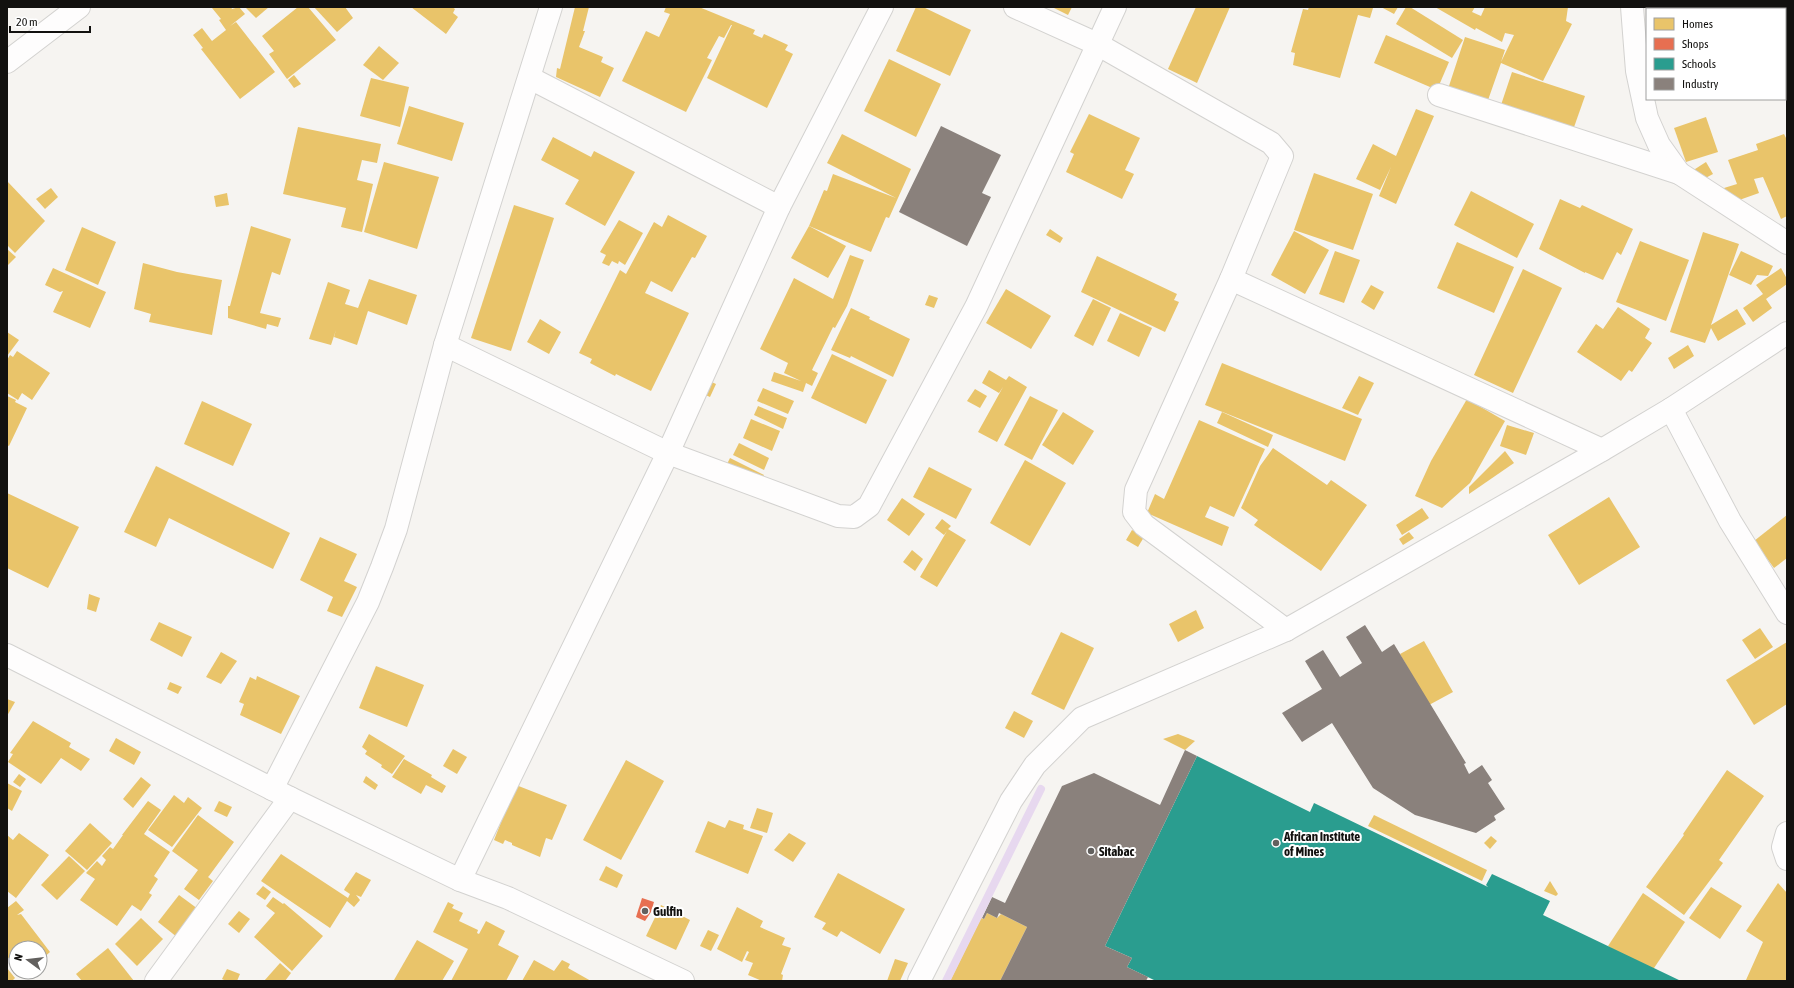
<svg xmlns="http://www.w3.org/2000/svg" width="1794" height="988" font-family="'Asap Condensed',sans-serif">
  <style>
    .homes { fill: #e9c46a }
    .shops { fill: #e76f51 }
    .schools { fill: #2a9d8f }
    .industry { fill: #8a817c }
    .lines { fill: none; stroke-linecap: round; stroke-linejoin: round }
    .stream { stroke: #e7d8ef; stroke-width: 8 }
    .street-casing { stroke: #d3d2d0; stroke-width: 24 }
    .secondary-casing { stroke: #d3d2d0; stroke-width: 24 }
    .primary-casing { stroke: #d3d2d0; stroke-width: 24 }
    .street { stroke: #fefdfd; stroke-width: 22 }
    .secondary { stroke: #fefdfd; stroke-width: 22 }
    .primary { stroke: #fefdfd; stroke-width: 22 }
    .poi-dot { fill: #62605e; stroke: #fff; stroke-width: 1.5 }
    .labels { text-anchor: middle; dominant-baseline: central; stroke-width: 4; stroke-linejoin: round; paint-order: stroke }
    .poi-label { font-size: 13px; font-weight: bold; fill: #12110f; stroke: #fff; text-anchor: start }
  </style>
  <rect width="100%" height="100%" fill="#f6f4f1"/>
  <g class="homes">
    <polygon points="213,7 231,7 232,9 239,7 245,14 230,26 236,22 275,72 240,99 201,49 203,48 193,35 202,28 212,41 226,30 219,20 221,19 212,8"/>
    <polygon points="245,7 269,7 256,18"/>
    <polygon points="298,7 308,7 336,40 287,79 269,54 274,51 262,36"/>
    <polygon points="314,7 345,7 353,18 337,32"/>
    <polygon points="411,7 452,7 455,9 453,13 458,17 446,34"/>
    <polygon points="575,7 589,7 583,31 585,31 579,47 603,57 601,62 614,68 600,97 556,77 557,68 560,69"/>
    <polygon points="666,7 699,7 755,30 753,34 762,38 764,34 788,45 785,50 793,54 767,108 707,78 732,25 731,25 724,38 719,36 707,58 712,60 686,112 622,81 646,31 659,37 670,14 664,12"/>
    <polygon points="916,7 923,7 971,30 950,76 896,51"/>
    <polygon points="1052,7 1072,7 1068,15"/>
    <polygon points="1196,7 1230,7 1197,83 1168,69"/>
    <polygon points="1309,7 1373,8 1370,18 1358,15 1340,78 1293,65 1295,53 1291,52 1303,9 1308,10"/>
    <polygon points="1381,7 1398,7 1394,14"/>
    <polygon points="1406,7 1410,7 1463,40 1452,58 1396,24"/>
    <polygon points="1435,7 1475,7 1472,12 1481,16 1485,7 1568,7 1566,21 1572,24 1543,81 1501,63 1487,103 1448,89 1465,37 1505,50 1501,62 1514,35 1505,33 1502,42 1476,28 1475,30"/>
    <rect x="1680" y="7" width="48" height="2"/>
    <polygon points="1763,7 1787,7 1787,56 1785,56 1785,9 1764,9"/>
    <polygon points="1386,35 1449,62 1437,90 1374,63"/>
    <polygon points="379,46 399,63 383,80 363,65"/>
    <polygon points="889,59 941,84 916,137 864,111"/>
    <polygon points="1512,72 1585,96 1573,130 1501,105"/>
    <polygon points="294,75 301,84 294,88 288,80"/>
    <polygon points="371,78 409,87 400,127 360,116"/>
    <polygon points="409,106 464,123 452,161 397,144"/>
    <polygon points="1416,109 1434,116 1396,204 1379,196 1391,167 1380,190 1356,179 1373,144 1396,156"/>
    <polygon points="1089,114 1140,138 1125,170 1134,174 1122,199 1066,172 1074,154 1070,152"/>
    <polygon points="1706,117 1718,152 1686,162 1674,128"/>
    <polygon points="298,127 381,144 377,163 362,160 357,180 373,184 362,232 341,227 346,208 283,194"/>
    <polygon points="842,134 911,169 889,218 886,217 871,252 809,226 824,190 827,191 833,174 896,198 827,163"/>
    <polygon points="1784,134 1787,140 1787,216 1781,219 1763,177 1754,179 1759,193 1728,204 1724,188 1737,184 1728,160 1758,150 1756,144"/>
    <polygon points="553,137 591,157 594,151 635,172 605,226 565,204 579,180 541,160"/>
    <polygon points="384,162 439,177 417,249 364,232"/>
    <polygon points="1706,162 1713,174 1698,182 1692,171"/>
    <polygon points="1314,173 1373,194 1353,250 1294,230"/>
    <polygon points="7,181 45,221 15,253 7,245"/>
    <polygon points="51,188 58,197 45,209 36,199"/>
    <polygon points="1471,191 1534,224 1517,258 1454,225"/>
    <polygon points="227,193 229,205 216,207 214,196"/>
    <polygon points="1560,199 1580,208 1582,205 1633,229 1621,255 1617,252 1603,280 1585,272 1585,273 1539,249"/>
    <polygon points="514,205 554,218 511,351 471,338"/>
    <polygon points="668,215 707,236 695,258 692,257 672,292 651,281 645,293 689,313 651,391 616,374 615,376 590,363 592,359 579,353 620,270 626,274 654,222 662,227"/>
    <polygon points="619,220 643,233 625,265 619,261 618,264 612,261 609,266 602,263 606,255 600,252"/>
    <polygon points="251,226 291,239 280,275 272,272 260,313 281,318 278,327 267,324 266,329 228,318 228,306 230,306"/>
    <polygon points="809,226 846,246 828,278 791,258"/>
    <polygon points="82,227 116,242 98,285 65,270"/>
    <polygon points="1050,229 1063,238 1060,243 1046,235"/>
    <polygon points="1294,231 1329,250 1305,294 1271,275"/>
    <polygon points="1703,232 1739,244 1711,325 1737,309 1746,324 1718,341 1711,328 1705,343 1670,332"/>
    <polygon points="1640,241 1689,260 1666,321 1616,302"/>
    <polygon points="1457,242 1514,267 1494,313 1437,288"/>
    <polygon points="7,249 16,257 7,266"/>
    <polygon points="1335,251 1360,260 1344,303 1319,294"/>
    <polygon points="1741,251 1773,266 1768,276 1757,275 1751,285 1729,275"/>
    <polygon points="850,255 864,260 847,306 835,328 833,327 812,370 818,373 812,386 806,383 803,392 771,381 774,372 801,381 784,373 788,363 760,349 794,278 833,299"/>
    <polygon points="1097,256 1177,294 1174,300 1179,302 1165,332 1081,292"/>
    <polygon points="143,263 177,272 222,280 212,335 149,322 151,314 134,309"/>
    <polygon points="53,268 106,292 90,328 53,312 63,291 60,292 45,285"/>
    <polygon points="1781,268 1787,279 1787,284 1766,299 1772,308 1753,322 1743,308 1763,294 1756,285"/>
    <polygon points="1523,269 1562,288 1513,393 1474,375"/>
    <polygon points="369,279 417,295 407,325 368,311 357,345 334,337 336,330 331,345 309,339 328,282 350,290 345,304 358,308"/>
    <polygon points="1371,285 1384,292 1374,310 1361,302"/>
    <polygon points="1006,289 1051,316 1031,349 986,323"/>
    <polygon points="929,295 938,298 934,308 925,305"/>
    <polygon points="1093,299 1111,308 1093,346 1074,336"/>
    <polygon points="1618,307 1650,329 1645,338 1652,343 1632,372 1629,370 1621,381 1577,352 1596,324 1603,329"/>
    <polygon points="851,308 870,317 869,319 910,339 893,377 851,356 850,358 831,350"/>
    <polygon points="1120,313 1152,328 1139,357 1107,341"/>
    <polygon points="540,319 561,332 549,354 527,342"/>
    <polygon points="7,332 19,340 7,356"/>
    <polygon points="1688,345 1694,356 1674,369 1668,358"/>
    <polygon points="17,351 50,373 32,400 22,393 18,400 7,393 7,360 10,355 13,357"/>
    <polygon points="832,354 887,380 866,424 811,398"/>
    <polygon points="1222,363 1362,419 1345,461 1205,405"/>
    <polygon points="989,370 1006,380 1009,376 1027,387 997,442 978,432 1003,387 999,393 982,383"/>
    <polygon points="1359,376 1374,383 1358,415 1342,408"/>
    <polygon points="705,379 716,384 710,397 699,392"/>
    <polygon points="763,388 794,401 788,414 757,401"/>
    <polygon points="975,389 987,396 980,408 967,401"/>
    <polygon points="7,396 16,400 15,402 27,408 9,446 7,445"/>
    <polygon points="1030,396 1058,410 1032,460 1004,445"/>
    <polygon points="1467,399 1505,421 1470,483 1442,508 1415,496 1431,461"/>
    <polygon points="202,401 252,424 233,466 184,444"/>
    <polygon points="758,406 787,418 783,429 754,415"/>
    <polygon points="1063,412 1094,431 1073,465 1042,445"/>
    <polygon points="1222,412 1273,435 1268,447 1217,423"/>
    <polygon points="751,419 780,431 772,451 743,438"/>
    <polygon points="1199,420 1265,449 1234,517 1210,506 1205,517 1229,527 1222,546 1147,513 1155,494 1164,499"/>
    <polygon points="1507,425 1534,433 1526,455 1500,446"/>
    <polygon points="739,443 769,458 764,470 733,455"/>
    <polygon points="1273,448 1327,485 1331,480 1367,505 1321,571 1254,525 1258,520 1241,508 1260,466"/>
    <polygon points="1505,451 1514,463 1469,494 1469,487"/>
    <polygon points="730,458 764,475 759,485 725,468"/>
    <polygon points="1025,460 1066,483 1030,546 990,523"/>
    <polygon points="156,466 290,533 273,569 169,518 156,547 124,532"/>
    <polygon points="929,467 972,489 956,519 913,497"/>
    <polygon points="7,493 79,527 48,588 7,568"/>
    <polygon points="1609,497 1640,547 1579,585 1548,535"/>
    <polygon points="902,498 925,514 909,536 887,520"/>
    <polygon points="1422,508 1429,518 1402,535 1396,525"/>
    <polygon points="1787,515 1787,558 1774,568 1754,541"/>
    <polygon points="942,519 951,526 948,529 966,540 937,587 920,577 947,531 944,535 935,528"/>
    <polygon points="1132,530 1144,537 1138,547 1126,540"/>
    <polygon points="1409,532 1414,538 1403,545 1399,539"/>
    <polygon points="320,537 357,554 344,581 357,587 342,617 327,611 333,597 300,580"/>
    <polygon points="912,550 923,559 915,571 903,562"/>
    <polygon points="89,594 100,598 96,612 87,609"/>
    <polygon points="1196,610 1204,628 1178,642 1169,624"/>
    <polygon points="159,622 192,637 182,657 150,640"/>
    <polygon points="1760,628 1773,647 1755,659 1742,640"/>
    <polygon points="1061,632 1094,648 1064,710 1031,694"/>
    <polygon points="1424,641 1453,692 1429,705 1400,654"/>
    <polygon points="1787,642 1787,704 1754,725 1726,680"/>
    <polygon points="221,652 237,661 221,684 206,677"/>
    <polygon points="376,666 424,685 407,727 359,708"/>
    <polygon points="257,676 300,696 281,734 240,715 244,704 239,702 250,677 256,680"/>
    <polygon points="170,682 182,687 178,694 167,689"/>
    <polygon points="7,699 15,702 7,716"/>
    <polygon points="1014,711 1033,721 1024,738 1005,728"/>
    <polygon points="33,721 71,743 69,747 90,759 81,771 61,758 41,784 8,762 13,754 10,753"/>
    <polygon points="369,734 405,756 392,774 381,767 382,765 365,754 367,751 362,747"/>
    <polygon points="1178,734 1188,738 1195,741 1185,750 1163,739"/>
    <polygon points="116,738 141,752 134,765 109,751"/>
    <polygon points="453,749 467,757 457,774 443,766"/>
    <polygon points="404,759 432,775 431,777 446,786 442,793 426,785 421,794 392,777"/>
    <polygon points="626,760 664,781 621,860 583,840"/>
    <polygon points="1727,770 1764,796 1719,860 1723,863 1684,915 1646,887 1684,835 1683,834"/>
    <polygon points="19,774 26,779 20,787 13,782"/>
    <polygon points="366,776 378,785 375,790 363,782"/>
    <polygon points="141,777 151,785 133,808 123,799"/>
    <polygon points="7,783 22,791 12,811 7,808"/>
    <polygon points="516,785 567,805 552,840 546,838 540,857 512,845 512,843 505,840 503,844 494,840"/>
    <polygon points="174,795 184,803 188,797 202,808 172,847 148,830"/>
    <polygon points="148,801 161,810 144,834 170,852 154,876 158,879 149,893 152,895 141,911 132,905 117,926 80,900 95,879 86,873 97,861 102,866 106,860 102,856 110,847 113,849 123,835 122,835"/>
    <polygon points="219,801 232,807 227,817 214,811"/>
    <polygon points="757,808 773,813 767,833 750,828"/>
    <polygon points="198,815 234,842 209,876 208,877 213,881 199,900 184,889 198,870 172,851"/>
    <polygon points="1374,815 1487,870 1482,881 1368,826"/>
    <polygon points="729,820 744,825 743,829 763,836 748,874 695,852 708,821 725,828"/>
    <polygon points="90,823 112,843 87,870 65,851"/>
    <polygon points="19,833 49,855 16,898 7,891 7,835 13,840"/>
    <polygon points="789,833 806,843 793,862 774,850"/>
    <polygon points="1491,836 1497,841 1490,849 1484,843"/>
    <polygon points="281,854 348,898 350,894 344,890 345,888 356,872 371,880 361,897 356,895 360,900 354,907 347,901 330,928 261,881"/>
    <polygon points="69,856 85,871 57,900 41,885"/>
    <polygon points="606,866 623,875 617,888 599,880"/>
    <polygon points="838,873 905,909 880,954 841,931 837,937 822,929 826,923 814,917"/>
    <polygon points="1550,881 1558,894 1556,896 1544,891"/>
    <polygon points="1778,883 1787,893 1787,980 1748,981 1746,980 1763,942 1746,931"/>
    <polygon points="263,886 271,892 265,900 256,894"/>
    <polygon points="1711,887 1742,906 1720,939 1689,918"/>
    <polygon points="1643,893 1685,922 1650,974 1608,946"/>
    <polygon points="179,895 198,909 177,937 158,922"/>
    <polygon points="273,897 283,904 284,903 323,936 292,971 254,937 275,913 266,906"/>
    <polygon points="16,901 24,910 17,915 21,914 50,952 40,961 40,948 16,948 16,968 7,956 7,908"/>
    <polygon points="448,902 454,905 452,908 463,913 459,921 478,930 477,933 479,934 486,921 505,931 498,945 519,956 506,981 451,981 468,949 433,932"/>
    <polygon points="661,905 690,920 676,950 646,936"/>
    <polygon points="737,907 763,921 760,927 785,938 782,945 791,948 781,974 783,975 782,981 762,981 748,975 753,963 745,960 749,952 747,951 742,962 717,949"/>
    <polygon points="239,911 250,919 239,933 228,924"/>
    <polygon points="987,913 997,918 1001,914 1027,927 1000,981 950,981 981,918 984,919"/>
    <polygon points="141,918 163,939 137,966 115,944"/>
    <polygon points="708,930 719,935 711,951 700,946"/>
    <polygon points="417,940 454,961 442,981 396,981 394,980"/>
    <polygon points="108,948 134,981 82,981 76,974"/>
    <polygon points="895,959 908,963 900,981 887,981"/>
    <polygon points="534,960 554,971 562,960 570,964 568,968 591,981 522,981"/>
    <polygon points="280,963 291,973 285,981 264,981"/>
    <polygon points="7,968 15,978 12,981 7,981"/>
    <polygon points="227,969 240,974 237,981 226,981 222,979"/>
  </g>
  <polygon class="shops" points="642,898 654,902 651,912 645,921 636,917"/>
  <polygon class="schools" points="1197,756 1310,812 1314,803 1488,887 1486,885 1492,874 1550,901 1543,915 1681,981 1156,981 1127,967 1132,958 1105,946"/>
  <g class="industry">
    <polygon points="941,126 1001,155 982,193 991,197 967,246 899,212"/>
    <polygon points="1365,625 1382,652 1394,644 1466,763 1464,764 1469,774 1482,765 1492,780 1488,783 1505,809 1494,816 1496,820 1476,833 1415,815 1373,788 1332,723 1302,742 1282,713 1322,689 1305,661 1323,650 1340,677 1362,663 1346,637"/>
    <polygon points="1185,750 1197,756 1105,946 1132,958 1127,967 1148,977 1146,981 1000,981 1027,927 999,913 997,918 987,913 984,919 982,918 992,897 1005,903 1062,786 1094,773 1160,805"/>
  </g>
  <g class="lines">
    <polyline class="stream" points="946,981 1041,789"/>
    <defs>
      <g id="street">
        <polyline points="1015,7 1097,44 1271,143 1282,156 1231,279 1136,490 1134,512 1144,525 1286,630"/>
        <polyline points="1632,7 1637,71 1647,118 1659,145 1679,173 1787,243"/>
        <polyline points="7,62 79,7"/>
        <polyline points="530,78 779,207"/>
        <polyline points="1439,95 1679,173"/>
        <polyline points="1231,279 1602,450"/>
        <polyline points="445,345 668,453 838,516 854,517 869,506 976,307 1115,7"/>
        <polyline points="1671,409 1730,521 1787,613"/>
        <polyline points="272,789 368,602 382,567 396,529 445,345 551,7"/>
        <polyline points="1787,833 1783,847 1787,859"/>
        <polyline points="460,880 668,453 779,207 882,7"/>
        <polyline points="156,981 290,798"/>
      </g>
      <polyline id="secondary" points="919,981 1011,801 1035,765 1082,718 1286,630 1602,450 1671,409 1787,333"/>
      <polyline id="primary" points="7,655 290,798 460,880 508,898 683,981"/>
    </defs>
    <use href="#street" class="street-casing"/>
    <use href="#secondary" class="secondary-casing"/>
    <use href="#primary" class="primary-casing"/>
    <use href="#street" class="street"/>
    <use href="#secondary" class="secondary"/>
    <use href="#primary" class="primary"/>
  </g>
  <g class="poi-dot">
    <circle cx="1276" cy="843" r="4"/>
    <circle cx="1091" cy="851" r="4"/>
    <circle cx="645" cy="911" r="4"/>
  </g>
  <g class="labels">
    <g class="poi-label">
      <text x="1284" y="836">African Institute<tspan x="1284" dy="15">of Mines</tspan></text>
      <text x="1099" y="851">Sitabac</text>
      <text x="653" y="911">Gulfin</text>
    </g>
  </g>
  <rect width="1794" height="988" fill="none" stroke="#12110f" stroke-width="16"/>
  <rect x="1646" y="8" width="140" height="92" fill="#ffffff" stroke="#a0a09f"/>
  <rect x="1654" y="18" width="20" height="12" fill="#e9c46a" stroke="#a0a09f"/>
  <text x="1682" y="28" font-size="12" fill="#12110f">Homes</text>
  <rect x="1654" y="38" width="20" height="12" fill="#e76f51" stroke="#a0a09f"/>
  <text x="1682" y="48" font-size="12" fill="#12110f">Shops</text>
  <rect x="1654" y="58" width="20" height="12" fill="#2a9d8f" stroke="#a0a09f"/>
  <text x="1682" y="68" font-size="12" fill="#12110f">Schools</text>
  <rect x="1654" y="78" width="20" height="12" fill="#8a817c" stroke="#a0a09f"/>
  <text x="1682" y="88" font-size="12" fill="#12110f">Industry</text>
  <g transform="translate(28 960) rotate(285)"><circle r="19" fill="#ffffff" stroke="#a0a09f"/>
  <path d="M0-3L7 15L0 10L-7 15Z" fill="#62605e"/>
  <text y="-6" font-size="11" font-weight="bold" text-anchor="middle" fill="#12110f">N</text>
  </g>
  <path d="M10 26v6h80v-6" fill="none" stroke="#12110f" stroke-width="2"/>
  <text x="16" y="26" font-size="12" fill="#12110f" stroke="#ffffff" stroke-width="3" paint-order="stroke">20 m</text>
</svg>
